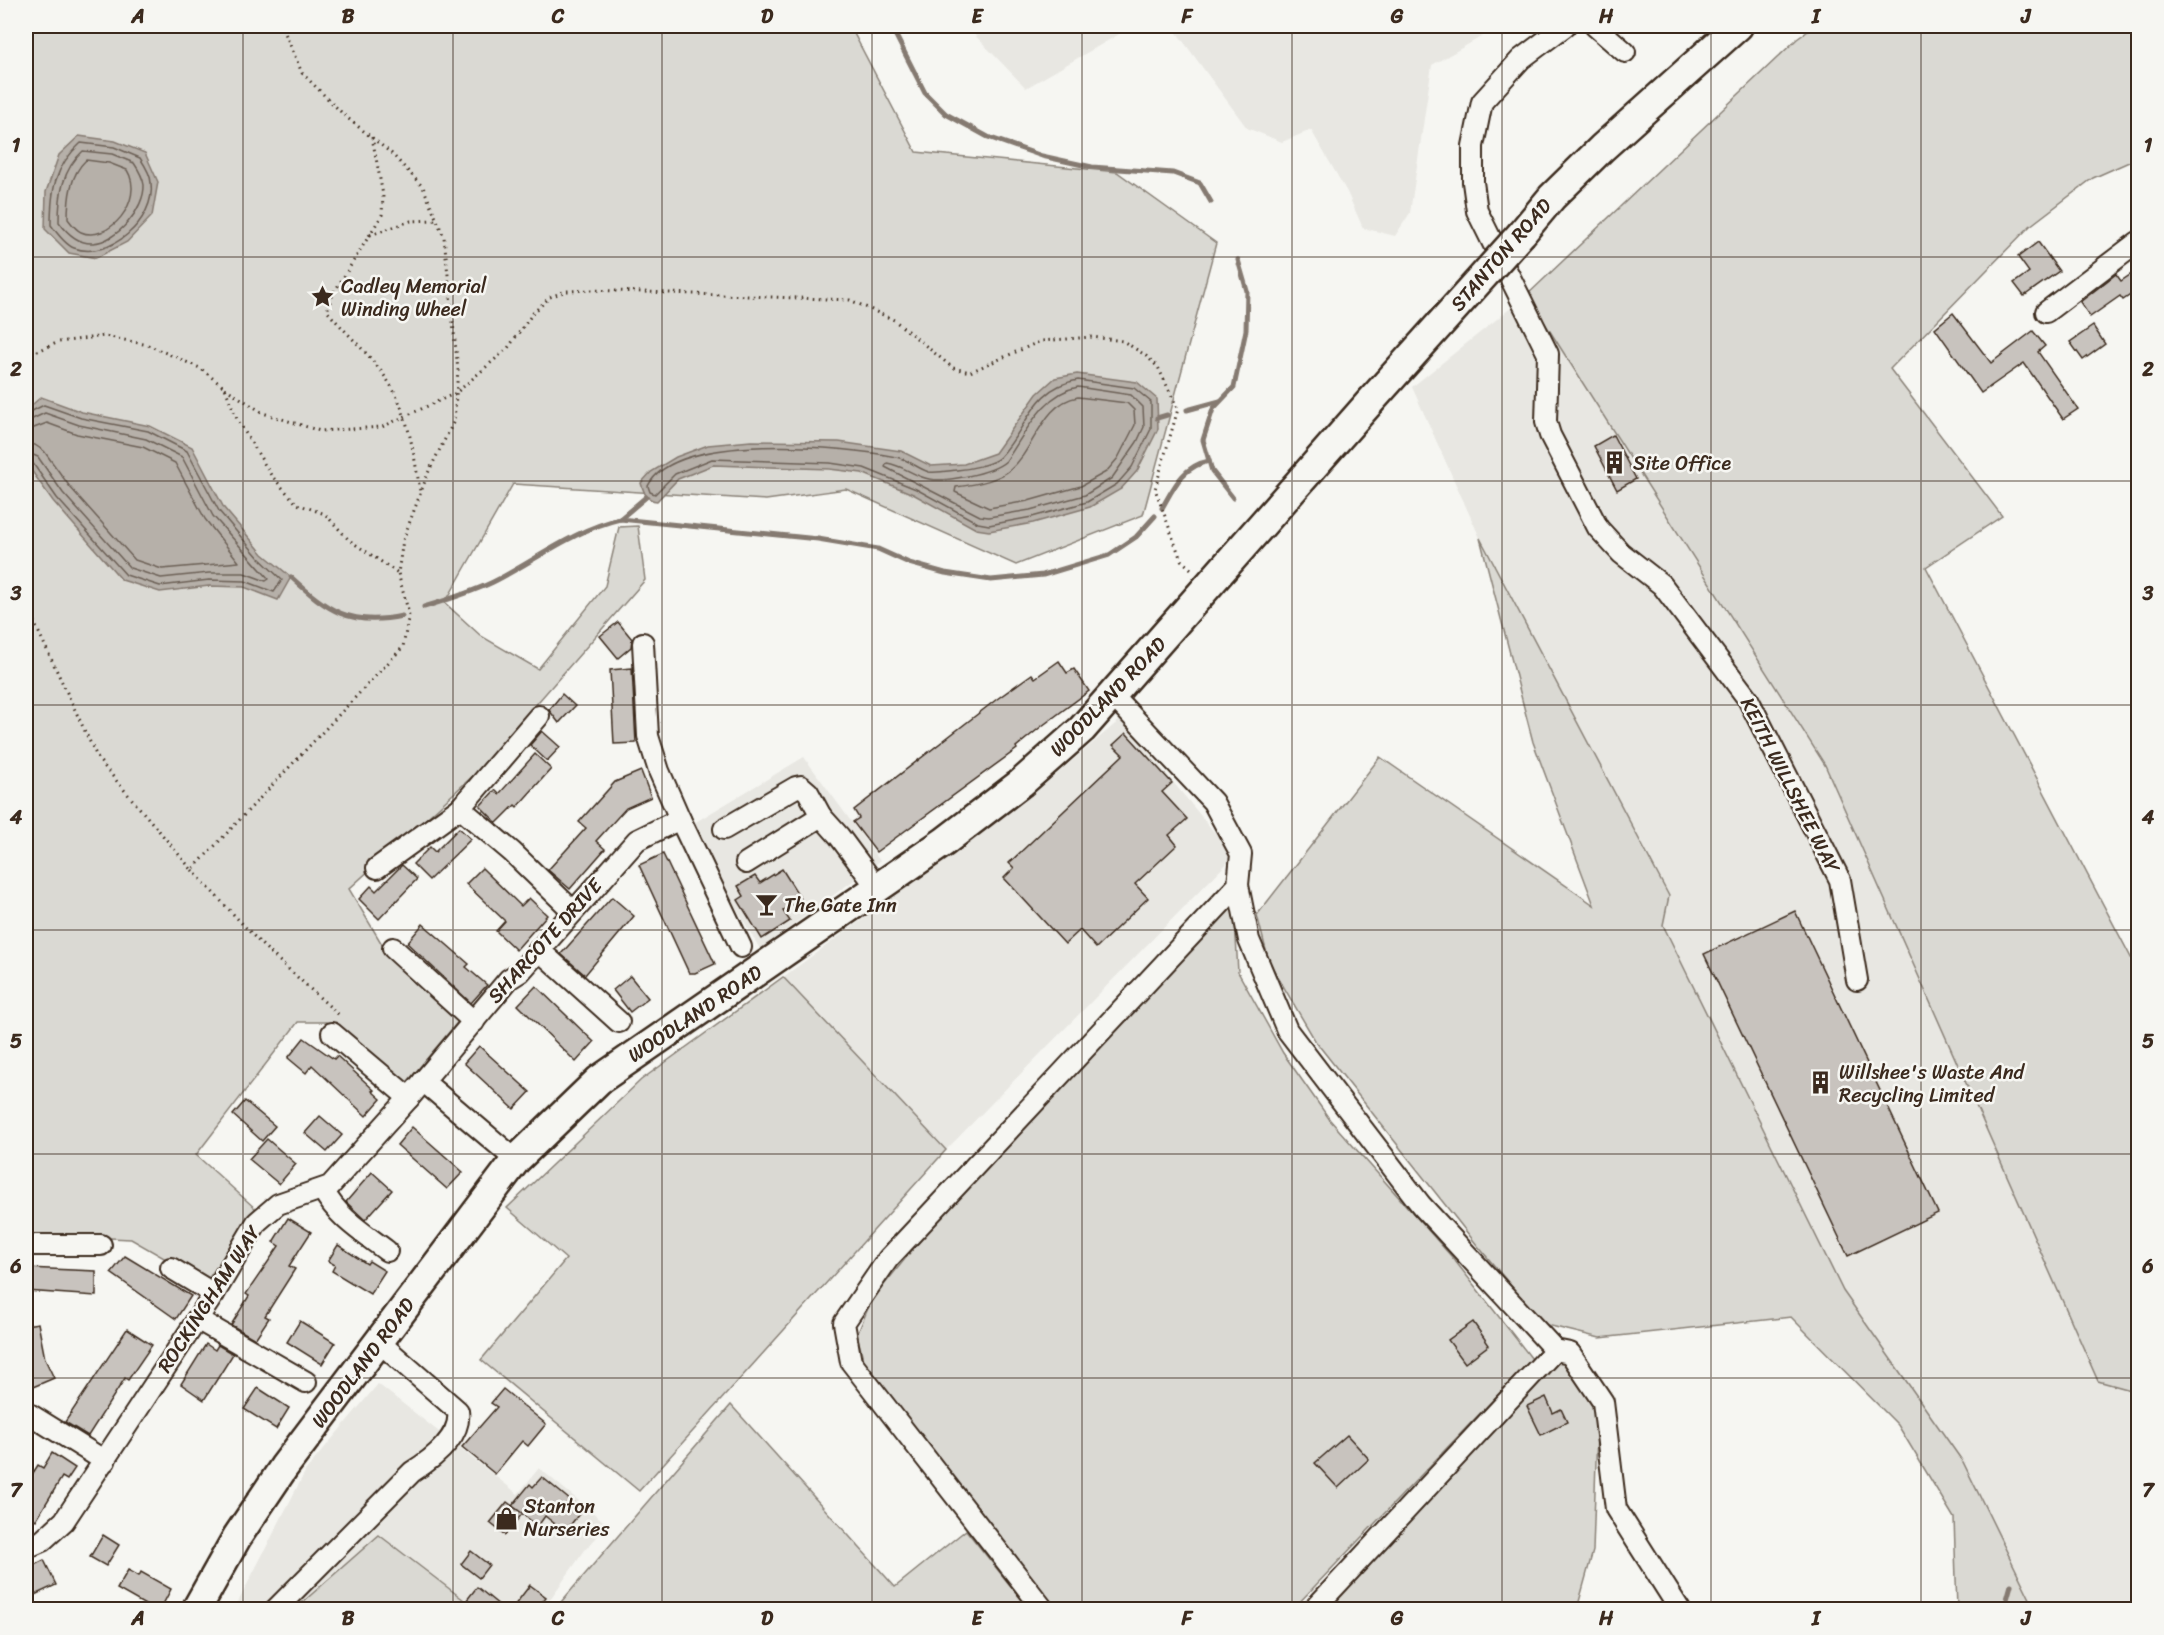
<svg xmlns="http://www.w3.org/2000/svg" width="2164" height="1635" font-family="Sriracha,sans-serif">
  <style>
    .built { fill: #e8e7e2 }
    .green { fill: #dad9d3; stroke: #8a8278; stroke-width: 1.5 }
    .water { fill: #b6b0a9; stroke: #857a71; stroke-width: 1.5 }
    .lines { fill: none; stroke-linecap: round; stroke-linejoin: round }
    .shore { stroke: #6c6056; stroke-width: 1.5 }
    .stream { stroke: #857a71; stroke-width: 5 }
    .building { fill: #c8c3be; stroke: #3b2a1e; stroke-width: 1.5 }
    .minor-casing { stroke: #3b2a1e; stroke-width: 24 }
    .highway-casing { stroke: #3b2a1e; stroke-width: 33 }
    .path { stroke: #3b2a1e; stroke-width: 3; stroke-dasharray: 1.5 4.5; stroke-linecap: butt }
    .minor { stroke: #f6f6f2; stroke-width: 20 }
    .highway { stroke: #f6f6f2; stroke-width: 28 }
    .highway-bridge-casing { stroke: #3b2a1e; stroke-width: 33; stroke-linecap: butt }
    .highway-bridge { stroke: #f6f6f2; stroke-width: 28 }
    .grid { fill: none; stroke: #3b2a1e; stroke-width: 1.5; stroke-opacity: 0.55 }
    .labels { text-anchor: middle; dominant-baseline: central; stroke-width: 5; stroke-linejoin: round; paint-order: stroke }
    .street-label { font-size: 20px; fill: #3b2a1e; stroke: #f6f6f2 }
    .poi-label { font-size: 20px; fill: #3b2a1e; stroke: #f6f6f2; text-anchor: start }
    .neatline { fill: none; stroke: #3b2a1e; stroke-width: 2 }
    .grid-label { font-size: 20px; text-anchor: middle; font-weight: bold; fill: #3b2a1e }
  </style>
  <rect width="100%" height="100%" fill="#f6f6f2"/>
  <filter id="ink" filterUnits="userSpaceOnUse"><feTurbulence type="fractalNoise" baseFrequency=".0167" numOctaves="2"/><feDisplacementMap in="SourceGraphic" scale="12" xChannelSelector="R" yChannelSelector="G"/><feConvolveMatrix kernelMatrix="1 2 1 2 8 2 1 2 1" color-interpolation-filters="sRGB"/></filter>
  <g filter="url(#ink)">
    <g class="built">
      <polygon points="966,26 1117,26 1121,33 1026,88"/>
      <polygon points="1172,26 1500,26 1432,65 1410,213 1395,236 1363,228 1347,192 1311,130 1282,142 1247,128"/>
      <polygon points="1527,295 1825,765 2098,1381 2138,1392 2138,1609 2035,1609 1963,1462 1843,1291 1663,925 1669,896 1480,538 1412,387"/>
      <polygon points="1121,719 1234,856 946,1150 783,977 1023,803"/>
      <polygon points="804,757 880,861 760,949 725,889 694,823"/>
      <polygon points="378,1384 518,1494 539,1468 608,1525 585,1550 543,1609 456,1609 463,1600 379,1535 295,1609 234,1610 306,1470"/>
    </g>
    <g class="green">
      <polygon points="26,26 850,26 916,152 1117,172 1216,243 1143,515 1016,565 846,489 766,500 513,484 445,603 481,636 538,669 605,586 619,527 638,526 645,580 475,774 349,889 383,946 461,1018 403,1087 332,1022 298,1022 196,1155 256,1209 206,1282 131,1239 26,1234"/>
      <polygon points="1815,26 2138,26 2138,158 2093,178 2030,226 1890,369 2002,516 1926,567 2138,971 2138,1392 2098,1381 1825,765 1527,295 1797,39"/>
      <polygon points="1480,538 1669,896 1663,925 1843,1291 1963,1462 2035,1609 1957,1609 1954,1518 1898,1425 1791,1317 1600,1338 1543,1324 1477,1245 1316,1042 1269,962 1257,915 1380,757 1594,905 1533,742"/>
      <polygon points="1234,903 1238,972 1283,1053 1330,1120 1452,1257 1532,1359 1293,1609 1054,1610 864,1362 857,1335 871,1301 968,1181"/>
      <polygon points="783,977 946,1150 639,1491 481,1360 566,1259 507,1208 641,1080"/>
      <polygon points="1560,1355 1598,1402 1593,1551 1577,1609 1325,1610"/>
      <polygon points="731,1405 895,1587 966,1530 1029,1609 555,1609"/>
      <polygon points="379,1535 464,1600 456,1609 295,1609"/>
    </g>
    <g class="water">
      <polygon points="79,136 115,141 145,153 158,182 152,216 127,242 96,258 69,253 45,229 46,192 59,155"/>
      <path d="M1077,374L1137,382L1157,399L1158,429L1137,471L1121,489L1090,507L1033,523L989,531L976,529L913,494L862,473L829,469L713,465L678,479L657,501C646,500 644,493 641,483L651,472L676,457L708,445L751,441L839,442L901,451L931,466L964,464L995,453L1037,394L1055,378Z"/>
      <polygon points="41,397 82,412 150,426 192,447 224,508 263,554 291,577 278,600 244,587 209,586 160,592 122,580 53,501 26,463 26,410"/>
    </g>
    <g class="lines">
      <g class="shore">
        <path d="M81,143L114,147L140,158C144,164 151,175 151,183C156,220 109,261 74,248C66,245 56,232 51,225C51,191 54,167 81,143Z"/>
        <path d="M83,151L112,154L134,163C138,169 143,178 144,185C145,208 117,242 93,243C78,244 67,233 59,222C59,195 62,170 83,151Z"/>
        <path d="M86,160L109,163L127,170C146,201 107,244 81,232C76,230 71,223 68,219C68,198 70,175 86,160Z"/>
        <path d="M1078,380L1134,388L1151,402V429L1132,467L1117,484L1087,502L1032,517L989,525L978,523L916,489L864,468L830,463L712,459L675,474L655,494L650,492L648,486C675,431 845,446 896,457C908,459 918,469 929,472C938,473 948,471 957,470C968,469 992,465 1000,457C1028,428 1032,387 1078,380Z"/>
        <path d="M1078,387L1131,395L1143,407L1144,427L1137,442L1112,478L1085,495L1030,510L989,517L980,516L885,467L887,463C901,465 912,474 925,478C942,484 993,473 1006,461C1025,434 1043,393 1078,387Z"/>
        <path d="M1078,397L1127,403L1134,410L1135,425L1118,458L1106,472L1081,486L1028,501L989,508L955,492L956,487C972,485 997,481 1010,470C1035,449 1042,403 1078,397Z"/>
        <polyline points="26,414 44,405 81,418 148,431 187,451 219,511 259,558 282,580 274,592 245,581 209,580 160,586 126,575 57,498 32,462 26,460"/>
        <polyline points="26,422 45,413 79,425 146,439 182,457 213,516 269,579 266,581 244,573 209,573 161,578 130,568 63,493 38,457 26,452"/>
        <polyline points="26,431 47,423 77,434 143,447 175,463 205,519 239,562 162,569 135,560 70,487 44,451 35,445 26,443"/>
      </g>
      <g class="stream">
        <polyline points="891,26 925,93 946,114 988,137 1042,156 1092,167 1173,173 1200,183 1211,202"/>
        <polyline points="1187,410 1220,401"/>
        <polyline points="1157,418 1167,415"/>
        <polyline points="1233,498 1212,471 1203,440 1213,409 1234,387 1246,330 1247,291 1238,260"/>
        <path d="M1162,508C1174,487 1183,466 1209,461"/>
        <polyline points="620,519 646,497"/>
        <path d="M291,577C328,611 350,627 402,616"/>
        <path d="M424,607C447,600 470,593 493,582C535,561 573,530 620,519L818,539L878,549L909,563L945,573L991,580L1043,575L1109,555L1136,537L1155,516"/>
        <polyline points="2004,1610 2011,1585"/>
      </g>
    </g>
    <g class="building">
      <polygon points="2038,242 2059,271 2024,296 2014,283 2029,272 2018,257"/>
      <polygon points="2139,269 2139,289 2123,300 2120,296 2090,317 2080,302 2116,274 2121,281"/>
      <polygon points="1953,313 1991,363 2033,331 2045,346 2038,352 2078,409 2063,419 2024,363 1981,393 1935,328"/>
      <polygon points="2093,326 2105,344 2083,360 2070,342"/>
      <polygon points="1613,435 1636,479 1617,490 1594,446"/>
      <polygon points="618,622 632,639 631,647 618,658 600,636"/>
      <polygon points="1059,661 1067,673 1074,669 1089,691 1042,726 1016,747 1017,749 876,852 853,822 859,818 854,810 997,699 1032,674 1035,678"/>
      <polygon points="632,668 636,743 614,744 610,670"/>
      <polygon points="562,694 575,706 559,723 549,710"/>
      <polygon points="542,731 560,747 547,761 530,745"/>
      <polygon points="1126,733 1172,783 1162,792 1187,819 1169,835 1177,845 1135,884 1148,898 1096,948 1080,930 1065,944 1004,878 1014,868 1009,863 1123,755 1113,745"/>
      <polygon points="535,754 551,769 517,807 515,805 497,823 480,806 495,790 499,794"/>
      <polygon points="641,771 651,797 626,808 596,841 605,849 570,889 548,870 586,828 579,822 615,782"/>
      <polygon points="459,828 471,839 429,880 413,864 430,847 435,852"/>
      <polygon points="663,854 715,964 695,973 689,973 639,865"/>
      <polygon points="402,865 417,879 379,919 359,899 371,886 376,891"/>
      <polygon points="482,868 521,906 529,898 547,915 516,950 496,931 505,921 466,884"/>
      <polygon points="782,869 801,899 783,911 790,921 762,939 738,900 744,896 738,886 755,876 760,883"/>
      <polygon points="612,897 634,916 585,975 561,954"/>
      <polygon points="1795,911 1938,1213 1848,1256 1704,954"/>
      <polygon points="423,924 469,964 466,967 487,985 471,1003 407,943"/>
      <polygon points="630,976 648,998 630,1012 613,990"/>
      <polygon points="536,986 594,1042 576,1062 518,1005"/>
      <polygon points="304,1038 334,1059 337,1056 374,1090 372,1091 381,1099 366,1116 312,1065 306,1073 288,1058"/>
      <polygon points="479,1046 530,1092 514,1109 464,1063"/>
      <polygon points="245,1101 275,1126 262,1141 233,1115"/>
      <polygon points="320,1116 342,1135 327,1152 305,1133"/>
      <polygon points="412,1127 463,1172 447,1189 397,1145"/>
      <polygon points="267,1139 296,1164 279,1184 249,1159"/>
      <polygon points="372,1172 392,1190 365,1220 346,1202"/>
      <polygon points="288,1218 311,1232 289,1266 295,1269 265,1316 269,1318 255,1339 231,1325 249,1296 246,1294 279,1246 273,1242"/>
      <polygon points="338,1245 367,1264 369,1261 385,1271 370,1294 332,1271 335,1265 328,1261"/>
      <polygon points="125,1256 191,1296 176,1319 111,1273"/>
      <polygon points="26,1268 96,1271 96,1296 26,1291"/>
      <polygon points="300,1321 335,1343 322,1364 287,1342"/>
      <polygon points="1473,1322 1489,1345 1465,1363 1448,1340"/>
      <polygon points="38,1323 45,1359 54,1378 33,1387 26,1370 26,1325"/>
      <polygon points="127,1329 152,1345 128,1380 125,1378 88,1436 65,1422"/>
      <polygon points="206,1344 215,1350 218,1345 233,1354 204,1400 181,1384"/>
      <polygon points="258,1388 289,1408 276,1429 244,1409"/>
      <polygon points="503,1389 546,1424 528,1446 522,1441 495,1474 462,1447 497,1407 491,1403"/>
      <polygon points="1546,1397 1553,1413 1561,1409 1567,1422 1541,1435 1527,1406"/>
      <polygon points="1347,1435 1369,1459 1338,1488 1315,1463"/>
      <polygon points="52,1453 75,1468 67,1480 62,1477 36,1520 26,1514 26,1484 38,1465 43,1468"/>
      <polygon points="542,1477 582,1510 565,1532 545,1516 538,1526 522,1514 505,1535 490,1523 507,1502 522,1513 512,1506 530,1484 533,1487"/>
      <polygon points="103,1535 119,1545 106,1566 90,1557"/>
      <polygon points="471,1551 489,1565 479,1578 461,1564"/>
      <polygon points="44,1560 56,1585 26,1599 26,1569"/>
      <polygon points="128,1570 139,1576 141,1572 171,1589 160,1610 154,1610 117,1589"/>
      <polygon points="530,1585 546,1597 536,1610 511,1610"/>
      <polygon points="477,1587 505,1610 459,1610"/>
    </g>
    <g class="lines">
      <defs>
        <g id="minor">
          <polyline points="1565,26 1521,59 1482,102 1473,146 1473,182 1477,211 1548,354 1546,422 1550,435 1598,528 1621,553 1662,585 1748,699 1840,880 1857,980"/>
          <polyline points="1595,26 1625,52"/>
          <polyline points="2046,312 2138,242"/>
          <polyline points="643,643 648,736 659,771 680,819"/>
          <polyline points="1113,696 1213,802 1241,854 1238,885 1249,940 1287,1030 1421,1205 1555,1350 1570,1353 1603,1402 1616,1509 1680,1610"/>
          <polyline points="460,808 512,852 573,911"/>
          <polyline points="724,829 796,787 801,786 808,792 821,816"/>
          <polyline points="746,863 821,816 839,836 876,886"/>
          <polyline points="377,868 460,808 539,716"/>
          <polyline points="393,948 474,1022"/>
          <polyline points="539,950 619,1022"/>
          <polyline points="332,1033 409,1098"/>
          <polyline points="423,1081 516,1160"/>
          <path d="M323,1190C338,1218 362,1232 387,1251"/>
          <polyline points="26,1245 101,1245"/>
          <polyline points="171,1268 214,1294"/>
          <polyline points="197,1319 306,1382"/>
          <polyline points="26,1412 105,1461"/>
          <polyline points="26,1548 42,1541 64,1521 214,1294 257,1222 278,1204 330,1186 409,1098 509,979 520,972 637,840 680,819 741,947"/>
          <path d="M275,1610L412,1472C431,1460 462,1437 458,1411L379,1342"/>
          <polyline points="1044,1610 851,1362 844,1323 888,1259 1238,885"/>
          <polyline points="1313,1610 1555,1350"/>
        </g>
        <g id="highway">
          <polyline points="1522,233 1552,197 1602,148 1738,26"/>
          <polyline points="196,1610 237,1537 284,1467 516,1160 599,1080 944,842 1021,783 1082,729 1370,402"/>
        </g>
      </defs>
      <use href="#minor" class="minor-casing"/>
      <use href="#highway" class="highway-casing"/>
      <g class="path">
        <path d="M372,137L383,195L382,215L333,294L327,311C350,338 382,365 397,397C410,426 415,460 420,491"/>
        <polyline points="370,235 411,221 437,220"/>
        <polyline points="26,356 59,342 105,336 148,345 200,368 225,388 237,419 271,475 297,504 325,514 349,540 398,573"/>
        <polyline points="225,388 263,413 320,431 382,427 456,393 508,348 533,313 550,297 566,291 591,290 850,300 894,320 953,368 970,372 1041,341 1092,337 1123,341 1145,355 1158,367 1178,409 1155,489 1181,560 1191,569"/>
        <polyline points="26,605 98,759 192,870 403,647 409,614 398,573 403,540 428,473 454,421 458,370 444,237 423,187 391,153 345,116 302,73 282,26"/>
        <polyline points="192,870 263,946 339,1015"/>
      </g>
      <use href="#minor" class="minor"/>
      <use href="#highway" class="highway"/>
      <defs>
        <polyline id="highway-bridge" points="1370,402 1522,233"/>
      </defs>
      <use href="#highway-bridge" class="highway-bridge-casing"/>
      <use href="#highway-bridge" class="highway-bridge"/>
    </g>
  </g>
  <path class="grid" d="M243,26V1610M453,26V1610M662,26V1610M872,26V1610M1082,26V1610M1292,26V1610M1502,26V1610M1711,26V1610M1921,26V1610M26,257H2138M26,481H2138M26,705H2138M26,930H2138M26,1154H2138M26,1378H2138"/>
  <defs>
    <symbol id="sight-bare" viewBox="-9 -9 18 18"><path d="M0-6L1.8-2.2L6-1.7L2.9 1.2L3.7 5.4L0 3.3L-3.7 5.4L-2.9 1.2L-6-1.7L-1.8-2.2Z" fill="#3b2a1e" stroke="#f6f6f2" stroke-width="2.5" paint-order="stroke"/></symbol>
    <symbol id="building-bare" viewBox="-9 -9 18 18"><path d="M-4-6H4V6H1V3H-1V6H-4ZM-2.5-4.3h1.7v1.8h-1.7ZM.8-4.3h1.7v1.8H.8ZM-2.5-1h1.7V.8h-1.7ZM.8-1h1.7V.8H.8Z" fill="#3b2a1e" stroke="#f6f6f2" stroke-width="2.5" paint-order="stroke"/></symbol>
    <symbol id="bar-bare" viewBox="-9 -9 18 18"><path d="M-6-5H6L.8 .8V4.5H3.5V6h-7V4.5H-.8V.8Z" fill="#3b2a1e" stroke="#f6f6f2" stroke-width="2.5" paint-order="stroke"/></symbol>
    <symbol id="shop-bare" viewBox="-9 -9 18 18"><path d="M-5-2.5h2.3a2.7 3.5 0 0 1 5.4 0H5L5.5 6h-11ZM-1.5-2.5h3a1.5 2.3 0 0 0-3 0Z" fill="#3b2a1e" stroke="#f6f6f2" stroke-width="2.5" paint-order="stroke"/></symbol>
  </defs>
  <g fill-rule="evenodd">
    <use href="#sight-bare" x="306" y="280" width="33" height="33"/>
    <use href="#building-bare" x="1598" y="446" width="33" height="33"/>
    <use href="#bar-bare" x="750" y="888" width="33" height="33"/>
    <use href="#building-bare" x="1804" y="1066" width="33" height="33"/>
    <use href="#shop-bare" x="490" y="1502" width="33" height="33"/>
  </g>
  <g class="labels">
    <g class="street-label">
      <text transform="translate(1501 255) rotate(-49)">STANTON ROAD</text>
      <text transform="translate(1108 697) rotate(-46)">WOODLAND ROAD</text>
      <text transform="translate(1790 785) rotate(63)">KEITH WILLSHEE WAY</text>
      <text transform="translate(545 941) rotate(-48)">SHARCOTE DRIVE</text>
      <text transform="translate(695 1014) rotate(-34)">WOODLAND ROAD</text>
      <text transform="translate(209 1299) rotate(-57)">ROCKINGHAM WAY</text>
      <text transform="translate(363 1363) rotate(-53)">WOODLAND ROAD</text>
    </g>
    <g class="poi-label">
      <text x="341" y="286">Cadley Memorial<tspan x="341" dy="23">Winding Wheel</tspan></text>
      <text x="1633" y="463">Site Office</text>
      <text x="784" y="905">The Gate Inn</text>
      <text x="1839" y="1072">Willshee's Waste And<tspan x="1839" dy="23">Recycling Limited</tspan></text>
      <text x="524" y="1506">Stanton<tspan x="524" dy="23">Nurseries</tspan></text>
    </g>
  </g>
  <rect width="2164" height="1635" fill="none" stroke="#f6f6f2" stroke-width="66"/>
  <rect x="33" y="33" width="2098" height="1569" class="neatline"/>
  <g class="grid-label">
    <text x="138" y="23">A</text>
    <text x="348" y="23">B</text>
    <text x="558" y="23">C</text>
    <text x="767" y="23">D</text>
    <text x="977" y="23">E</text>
    <text x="1187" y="23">F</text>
    <text x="1397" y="23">G</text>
    <text x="1606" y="23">H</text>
    <text x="1816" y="23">I</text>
    <text x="2026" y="23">J</text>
    <text x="16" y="152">1</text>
    <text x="2148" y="152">1</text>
    <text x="16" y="376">2</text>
    <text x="2148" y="376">2</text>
    <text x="16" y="600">3</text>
    <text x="2148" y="600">3</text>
    <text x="16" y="824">4</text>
    <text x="2148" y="824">4</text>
    <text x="16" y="1048">5</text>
    <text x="2148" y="1048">5</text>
    <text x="16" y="1273">6</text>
    <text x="2148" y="1273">6</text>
    <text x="16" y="1497">7</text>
    <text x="2148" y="1497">7</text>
    <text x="138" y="1625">A</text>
    <text x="348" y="1625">B</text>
    <text x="558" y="1625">C</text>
    <text x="767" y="1625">D</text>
    <text x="977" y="1625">E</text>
    <text x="1187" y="1625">F</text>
    <text x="1397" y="1625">G</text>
    <text x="1606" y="1625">H</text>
    <text x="1816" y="1625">I</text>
    <text x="2026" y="1625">J</text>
  </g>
</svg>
